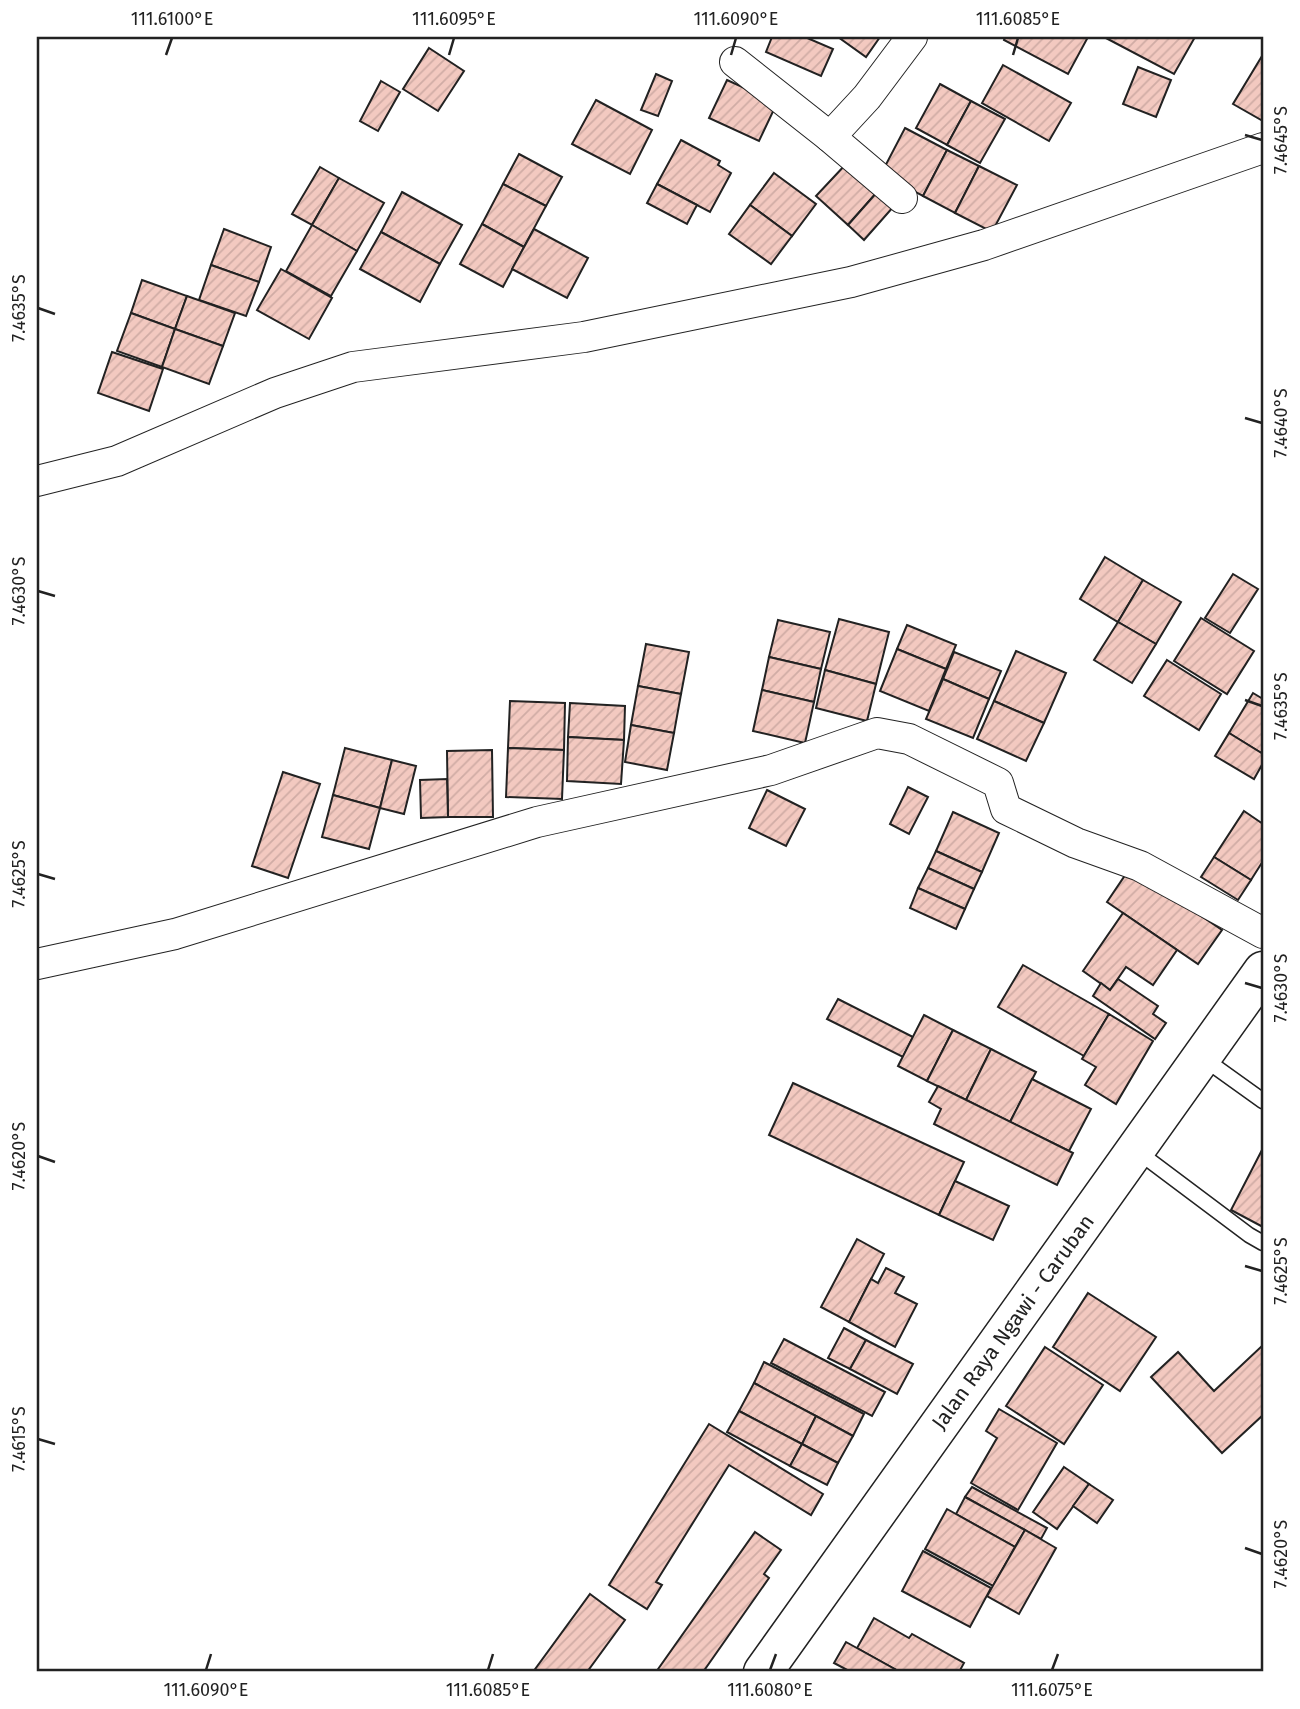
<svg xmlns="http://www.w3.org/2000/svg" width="1300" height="1709" font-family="'Fira Sans',sans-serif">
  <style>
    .building { fill: url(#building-hatch); stroke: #222; stroke-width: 2 }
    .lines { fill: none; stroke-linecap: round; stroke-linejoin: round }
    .service-casing { stroke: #222; stroke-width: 17 }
    .minor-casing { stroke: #222; stroke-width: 32 }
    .trunk-casing { stroke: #222; stroke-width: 41 }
    .service { stroke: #fff; stroke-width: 14 }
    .minor { stroke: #fff; stroke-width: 30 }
    .trunk { stroke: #fff; stroke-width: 38 }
    .ticks { fill: none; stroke: #222; stroke-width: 2.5 }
    .labels { text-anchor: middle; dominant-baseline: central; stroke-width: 5; stroke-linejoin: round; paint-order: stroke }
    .street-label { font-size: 21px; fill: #222; stroke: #fff }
    .neatline { fill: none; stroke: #222; stroke-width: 2.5 }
    .ticks-label { font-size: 18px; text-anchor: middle; fill: #222 }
  </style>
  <defs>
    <pattern id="building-hatch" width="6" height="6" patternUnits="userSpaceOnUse" patternTransform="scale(1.75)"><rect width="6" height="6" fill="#f3c9c0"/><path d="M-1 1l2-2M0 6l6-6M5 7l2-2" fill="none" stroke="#d0aca5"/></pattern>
  </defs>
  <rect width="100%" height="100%" fill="#fff"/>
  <g class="building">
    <polygon points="772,37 805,37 833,49 821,76 766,52"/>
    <polygon points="838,37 880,37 866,57"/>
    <polygon points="1005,37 1088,37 1068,74 1004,40"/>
    <polygon points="1104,37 1195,37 1174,74"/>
    <polygon points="429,48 464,71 438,111 403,89"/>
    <polygon points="1262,56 1263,56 1263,121 1233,104"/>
    <polygon points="1003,65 1071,103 1049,141 982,103"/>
    <polygon points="1138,67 1171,80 1156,117 1123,104"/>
    <polygon points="656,74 672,81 658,116 641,110"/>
    <polygon points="727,80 777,103 759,141 709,118"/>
    <polygon points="381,81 400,92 378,131 360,121"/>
    <polygon points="940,84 971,101 947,145 916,128"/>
    <polygon points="596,100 652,130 630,174 572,144"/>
    <polygon points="971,101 1005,119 980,163 947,145"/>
    <polygon points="905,128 947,150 923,196 881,174"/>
    <polygon points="681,140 720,161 718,165 731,173 710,212 657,184"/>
    <polygon points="947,150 979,166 955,213 923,196"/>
    <polygon points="519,154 562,177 546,206 503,184"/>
    <polygon points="847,163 878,191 848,225 816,196"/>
    <polygon points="979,166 1017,185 992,232 955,213"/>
    <polygon points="320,167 339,178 312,225 292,214"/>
    <polygon points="774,173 816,204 792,236 750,205"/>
    <polygon points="339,178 384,203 357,251 312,225"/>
    <polygon points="503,184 546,206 524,247 482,224"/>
    <polygon points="657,184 697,205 687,224 647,203"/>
    <polygon points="878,191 894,206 864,240 848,225"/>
    <polygon points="402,192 462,225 440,264 381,232"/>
    <polygon points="750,205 792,236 771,264 729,234"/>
    <polygon points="482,224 524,247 503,287 460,264"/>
    <polygon points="312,225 357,251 331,296 286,271"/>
    <polygon points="224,229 271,247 259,282 211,265"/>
    <polygon points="534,229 588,258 567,298 512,269"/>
    <polygon points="381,232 440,264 420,302 360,269"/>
    <polygon points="211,265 259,282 246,316 199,300"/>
    <polygon points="281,269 332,298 309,339 257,310"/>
    <polygon points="142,280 187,296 175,329 131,313"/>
    <polygon points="187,296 235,313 223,346 175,329"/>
    <polygon points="131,313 175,329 162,367 117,351"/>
    <polygon points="175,329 223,346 209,384 162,367"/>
    <polygon points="112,352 163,369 149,411 98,393"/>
    <polygon points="1105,557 1143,580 1118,622 1080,599"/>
    <polygon points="1233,574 1258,589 1230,633 1205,618"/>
    <polygon points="1143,580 1181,602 1156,644 1118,622"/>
    <polygon points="1201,618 1254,651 1227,694 1174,661"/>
    <polygon points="839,619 889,632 876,684 825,670"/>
    <polygon points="778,620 830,632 821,669 769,657"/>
    <polygon points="1118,622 1156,644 1132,683 1094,660"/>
    <polygon points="907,625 956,645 946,669 897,649"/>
    <polygon points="646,644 689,652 681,694 638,686"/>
    <polygon points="897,649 946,669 929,711 880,691"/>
    <polygon points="1016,651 1066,673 1044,723 994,701"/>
    <polygon points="954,652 1001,671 989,699 943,679"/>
    <polygon points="769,657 821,669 814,702 762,690"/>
    <polygon points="1167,660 1221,694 1199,730 1144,696"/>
    <polygon points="825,670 876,684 867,721 816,708"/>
    <polygon points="943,679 989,699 973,738 926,719"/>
    <polygon points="638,686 681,694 674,733 631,725"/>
    <polygon points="762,690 814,702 805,743 753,731"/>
    <polygon points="1253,693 1263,699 1263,754 1229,733"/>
    <polygon points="510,701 565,703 564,750 508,748"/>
    <polygon points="994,701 1044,723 1026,761 977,739"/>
    <polygon points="570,703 625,706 624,740 568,737"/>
    <polygon points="631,725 674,733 667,770 625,762"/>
    <polygon points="1229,733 1263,754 1263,763 1254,779 1215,756"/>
    <polygon points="568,737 624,740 621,784 567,781"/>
    <polygon points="345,748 392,760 380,808 333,795"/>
    <polygon points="508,748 564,750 562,799 506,797"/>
    <polygon points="492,750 493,817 448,817 447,751"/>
    <polygon points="392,760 416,766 404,814 380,808"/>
    <polygon points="283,772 320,784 288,878 252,866"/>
    <polygon points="447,779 448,817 421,818 420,780"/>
    <polygon points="908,787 928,797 909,834 890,824"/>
    <polygon points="767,790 805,809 786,846 749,828"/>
    <polygon points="333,795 380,808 369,849 322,837"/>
    <polygon points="1244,811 1263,824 1263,861 1251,880 1214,857"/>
    <polygon points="953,812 999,833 982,872 936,851"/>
    <polygon points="936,851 982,872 974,889 928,868"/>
    <polygon points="1214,857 1251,880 1238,900 1201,877"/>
    <polygon points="928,868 974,889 965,909 918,888"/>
    <polygon points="1130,868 1222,930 1198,964 1107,902"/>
    <polygon points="918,888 965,909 956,929 910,908"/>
    <polygon points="1123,913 1177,950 1153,985 1126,967 1110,990 1083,971"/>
    <polygon points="1023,965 1109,1014 1084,1056 998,1007"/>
    <polygon points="1118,979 1158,1006 1153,1014 1166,1023 1155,1039 1093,996 1101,983 1110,990"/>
    <polygon points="838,999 913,1037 903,1057 827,1019"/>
    <polygon points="1109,1014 1153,1041 1116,1104 1085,1085 1096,1067 1082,1059"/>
    <polygon points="924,1015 953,1030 927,1081 898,1066"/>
    <polygon points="953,1030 991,1049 966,1100 927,1081"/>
    <polygon points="991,1049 1036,1072 1010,1122 966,1100"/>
    <polygon points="1032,1079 1091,1109 1069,1151 1010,1122"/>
    <polygon points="793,1083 964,1162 939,1215 769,1135"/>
    <polygon points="938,1086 1073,1153 1057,1185 934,1124 941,1109 929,1102"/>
    <polygon points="1263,1148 1263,1227 1231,1210"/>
    <polygon points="955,1181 1009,1206 993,1240 939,1215"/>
    <polygon points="857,1239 884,1254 849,1322 821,1307"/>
    <polygon points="886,1268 904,1277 895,1293 917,1304 895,1347 849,1322 871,1279 878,1283"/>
    <polygon points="1088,1293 1156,1337 1120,1391 1053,1347"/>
    <polygon points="844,1328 866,1340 850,1369 828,1358"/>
    <polygon points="784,1339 885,1392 872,1416 771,1363"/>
    <polygon points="866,1340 913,1364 897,1394 850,1369"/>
    <polygon points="1263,1345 1263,1415 1222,1453 1151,1377 1178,1352 1214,1391"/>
    <polygon points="1045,1347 1103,1385 1064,1444 1006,1406"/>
    <polygon points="764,1362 864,1414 853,1436 754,1383"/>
    <polygon points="754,1383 816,1416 802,1444 739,1411"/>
    <polygon points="999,1409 1057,1443 1018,1510 971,1483 997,1438 986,1431"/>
    <polygon points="739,1411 802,1444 790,1466 727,1432"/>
    <polygon points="816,1416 853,1436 838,1463 802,1444"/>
    <polygon points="709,1424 823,1494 811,1515 729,1465 656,1582 662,1585 647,1609 609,1585"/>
    <polygon points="802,1444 838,1463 827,1485 790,1466"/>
    <polygon points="1064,1467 1089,1484 1057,1529 1033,1512"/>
    <polygon points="1089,1484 1113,1500 1097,1523 1073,1506"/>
    <polygon points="972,1487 1047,1528 1041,1539 965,1497"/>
    <polygon points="965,1497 1025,1530 1015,1547 956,1514"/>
    <polygon points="947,1509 1015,1547 993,1586 925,1549"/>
    <polygon points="1025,1530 1056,1548 1019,1614 987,1596"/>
    <polygon points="755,1532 781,1550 764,1574 769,1578 703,1672 656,1672"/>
    <polygon points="923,1551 991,1588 970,1627 902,1591"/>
    <polygon points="590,1594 625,1620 587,1672 533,1672"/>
    <polygon points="874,1618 909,1638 912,1634 964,1663 959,1672 900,1672 857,1648"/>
    <polygon points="846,1642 900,1672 851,1672 834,1663"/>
  </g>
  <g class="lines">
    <defs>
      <g id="service">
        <polyline points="1203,1058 1263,1101"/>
        <polyline points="1137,1151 1249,1235 1263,1243"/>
      </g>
      <g id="minor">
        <polyline points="735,62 830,137"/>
        <polyline points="902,198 830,137 867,97 912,37"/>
        <polyline points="37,481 117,461 275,393 353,367 584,337 851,282 984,245 1263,148"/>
        <polyline points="37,964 175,934 537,822 771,770 877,733 909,739 998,783 1006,809 1076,843 1140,866 1263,933"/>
      </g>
      <polyline id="trunk" points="763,1672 1263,971"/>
    </defs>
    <use href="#service" class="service-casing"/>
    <use href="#minor" class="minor-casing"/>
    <use href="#trunk" class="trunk-casing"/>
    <use href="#service" class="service"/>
    <use href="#minor" class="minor"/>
    <use href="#trunk" class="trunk"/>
  </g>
  <path class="ticks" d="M166,55L172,38M449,55L454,38M731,55L736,38M1013,55L1018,38M1245,135L1262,140M38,308L55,314M1245,418L1262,423M38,591L55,596M1245,700L1262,706M38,874L55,879M1245,983L1262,988M38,1156L55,1162M1245,1266L1262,1271M38,1439L55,1444M1245,1548L1262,1554M206,1670L211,1654M488,1670L493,1654M770,1670L776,1654M1052,1670L1058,1654"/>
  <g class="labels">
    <g class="street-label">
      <text transform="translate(1013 1322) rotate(-54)">Jalan Raya Ngawi - Caruban</text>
    </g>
  </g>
  <rect width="1300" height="1709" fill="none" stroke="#ffffff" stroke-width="77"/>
  <rect x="38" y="38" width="1224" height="1632" class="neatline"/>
  <g class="ticks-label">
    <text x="172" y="25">111.6100°E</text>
    <text x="454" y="25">111.6095°E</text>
    <text x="736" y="25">111.6090°E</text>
    <text x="1018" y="25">111.6085°E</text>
    <text transform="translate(1281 140) rotate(-90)" y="6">7.4645°S</text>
    <text transform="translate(19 308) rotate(-90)" y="6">7.4635°S</text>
    <text transform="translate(1281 423) rotate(-90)" y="6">7.4640°S</text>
    <text transform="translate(19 591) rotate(-90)" y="6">7.4630°S</text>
    <text transform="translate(1281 706) rotate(-90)" y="6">7.4635°S</text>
    <text transform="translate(19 874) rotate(-90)" y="6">7.4625°S</text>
    <text transform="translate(1281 988) rotate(-90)" y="6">7.4630°S</text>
    <text transform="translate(19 1156) rotate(-90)" y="6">7.4620°S</text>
    <text transform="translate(1281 1271) rotate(-90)" y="6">7.4625°S</text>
    <text transform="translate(19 1439) rotate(-90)" y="6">7.4615°S</text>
    <text transform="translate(1281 1554) rotate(-90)" y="6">7.4620°S</text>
    <text x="206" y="1696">111.6090°E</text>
    <text x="488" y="1696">111.6085°E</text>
    <text x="770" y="1696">111.6080°E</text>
    <text x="1052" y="1696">111.6075°E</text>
  </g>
</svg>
